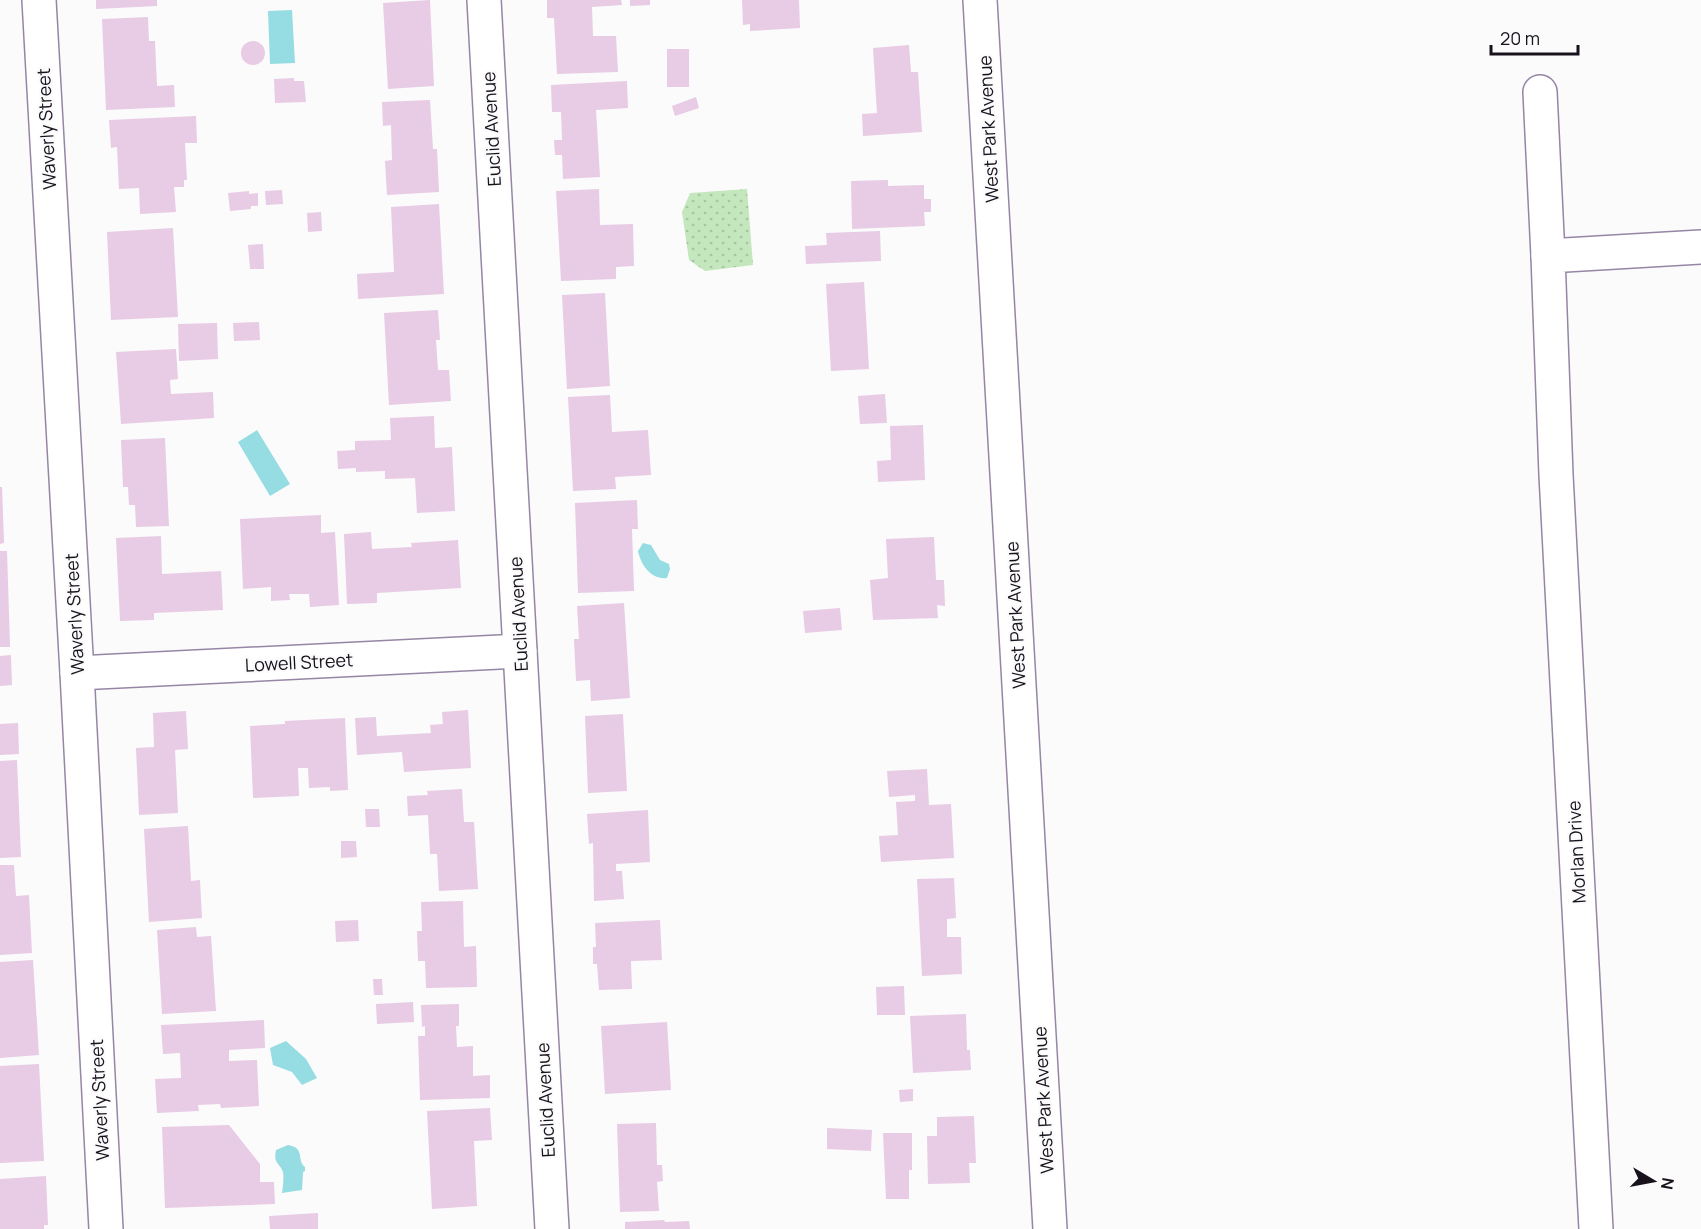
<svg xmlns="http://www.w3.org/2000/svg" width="1701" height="1229" font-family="Manrope,sans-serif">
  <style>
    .park { fill: url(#park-dots) }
    .water { fill: #95dde3 }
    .building { fill: #e8cbe5 }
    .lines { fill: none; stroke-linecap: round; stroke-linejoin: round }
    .minor-casing { stroke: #9586a5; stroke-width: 36 }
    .minor { stroke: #fff; stroke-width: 33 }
    .labels { text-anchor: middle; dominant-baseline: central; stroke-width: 4.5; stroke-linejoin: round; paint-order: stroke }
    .street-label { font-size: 18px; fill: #18121d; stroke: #fbfbfb }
  </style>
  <defs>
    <pattern id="park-dots" width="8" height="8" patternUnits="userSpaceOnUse" patternTransform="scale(1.5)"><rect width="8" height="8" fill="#c5e7be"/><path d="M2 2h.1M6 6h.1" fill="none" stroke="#a8c5a3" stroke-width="1.8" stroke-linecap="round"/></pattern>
  </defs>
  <rect width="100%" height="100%" fill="#fbfbfb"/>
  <polygon class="park" points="747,189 753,265 705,271 689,260 682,212 690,193"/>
  <g class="water">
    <polygon points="292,10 295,63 270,64 268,11"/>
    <polygon points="257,430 290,484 270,496 238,442"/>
    <path d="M643,543L651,545L660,560L669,564L670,569L667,578C651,580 641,565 638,551Z"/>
    <polygon points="286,1041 306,1059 317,1078 302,1085 292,1072 273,1065 270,1048"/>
    <path d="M288,1145C306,1148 296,1160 305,1167V1171L303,1172L302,1190L282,1193C283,1187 284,1178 283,1172C280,1163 273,1164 276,1150Z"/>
  </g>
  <g class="building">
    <polygon points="96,0 157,0 157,6 96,9"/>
    <polygon points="430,0 434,86 388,89 383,3"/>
    <polygon points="547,0 621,0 622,5 592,7 593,36 616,36 618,72 557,74 554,18 547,18"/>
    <polygon points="630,0 650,0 650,5 630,6"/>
    <polygon points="742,0 799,0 800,28 750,31 750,24 743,25"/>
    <polygon points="148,17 149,41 155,41 157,86 174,85 175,107 106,110 102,19"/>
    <circle cx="253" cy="53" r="12"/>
    <polygon points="909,45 911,72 918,72 922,132 863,136 862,114 877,113 873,48"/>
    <rect x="667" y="49" width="22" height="38"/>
    <polygon points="294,78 294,81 304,81 306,102 275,103 274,79"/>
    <polygon points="627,81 628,108 596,110 600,177 563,179 562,155 555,155 554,140 562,140 561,112 552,112 551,85"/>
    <polygon points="696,97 699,108 675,116 672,106"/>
    <polygon points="430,100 433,149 437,149 439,192 387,195 385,161 392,160 391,125 383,126 382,102"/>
    <polygon points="196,116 197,143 185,143 187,180 184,180 184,187 174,187 176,212 140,214 139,188 119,189 117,147 111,148 109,120"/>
    <polygon points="888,180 888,186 924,185 924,199 931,199 931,212 924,212 925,226 852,229 851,181"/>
    <polygon points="599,189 600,225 633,224 634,266 616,267 616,279 561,281 556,191"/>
    <polygon points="282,190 283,204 266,205 265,191"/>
    <polygon points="249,191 249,194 258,193 258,206 251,206 251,209 230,211 228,193"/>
    <polygon points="439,204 444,294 358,299 357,274 394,272 391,207"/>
    <polygon points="321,212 322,231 308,232 307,213"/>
    <polygon points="173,228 178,317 111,320 107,232"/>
    <polygon points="880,231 881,261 806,264 805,246 827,245 826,233"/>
    <polygon points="263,244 264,269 250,269 248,245"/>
    <polygon points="864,282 869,369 831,371 826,284"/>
    <polygon points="605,293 610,386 567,389 562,295"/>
    <polygon points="438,310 440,340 436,340 438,370 449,370 451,401 389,405 384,313"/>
    <polygon points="259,322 260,340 234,341 233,323"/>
    <polygon points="217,323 218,359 179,361 178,324"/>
    <polygon points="176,349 178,379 170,380 171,394 213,392 214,418 121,424 116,352"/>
    <polygon points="885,394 887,423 860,424 858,396"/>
    <polygon points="610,395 612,432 648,430 651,475 615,477 616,489 573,491 568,397"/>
    <polygon points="434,416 435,448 452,447 455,511 417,513 415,478 385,479 385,471 356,472 356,468 338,469 337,451 355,450 355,441 391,440 390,418"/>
    <polygon points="923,425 925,480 878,482 877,461 891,460 890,426"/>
    <polygon points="165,438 169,526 136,527 135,505 129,505 128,487 123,487 121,440"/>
    <polygon points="0,487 2,487 4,543 0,544"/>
    <polygon points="637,500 638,529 632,529 634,591 578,593 575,503"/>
    <polygon points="321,515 321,533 335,532 339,605 310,607 309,594 289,594 290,600 271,601 271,587 243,589 240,519"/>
    <polygon points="371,532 372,549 412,547 411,543 458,540 461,588 377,593 377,603 347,604 344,534"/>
    <polygon points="161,536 162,574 221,571 223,610 154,613 154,620 120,621 116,538"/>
    <polygon points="934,537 936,580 944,580 945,606 937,605 938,618 873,620 870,580 888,578 886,539"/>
    <polygon points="0,551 7,551 10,647 0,647"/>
    <polygon points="624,603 630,698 591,701 590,680 576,681 574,639 579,639 577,606"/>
    <polygon points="840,608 842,630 805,633 803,611"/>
    <polygon points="11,655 12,685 0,686 0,656"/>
    <polygon points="468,710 471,768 404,772 402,752 357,755 355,718 376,717 377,736 431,733 430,725 443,724 442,712"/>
    <polygon points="186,711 188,749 175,750 178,813 139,815 136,748 154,747 153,713"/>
    <polygon points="623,714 627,791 588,793 585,716"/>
    <polygon points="345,718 348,790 330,791 330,787 309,788 308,768 298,768 299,796 253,798 250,726 285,724 285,721"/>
    <polygon points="18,723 19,754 0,755 0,724"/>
    <polygon points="17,760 21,857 0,858 0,761"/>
    <polygon points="927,769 929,805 951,804 954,858 881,862 879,836 898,835 896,802 915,801 915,795 889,797 887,771"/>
    <polygon points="462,789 464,822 474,822 478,889 439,891 437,854 430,854 428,815 408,816 407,796 428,795 427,791"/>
    <polygon points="365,809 379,809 380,827 366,827"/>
    <polygon points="648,810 650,862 616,864 616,871 622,871 624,899 594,901 593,843 589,844 587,814"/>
    <polygon points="188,826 191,881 200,880 202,918 149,922 144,829"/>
    <polygon points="341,841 356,841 357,857 341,858"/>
    <polygon points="0,865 14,865 16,896 29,895 32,953 0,955"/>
    <polygon points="954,878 956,918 947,919 947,937 961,937 962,974 922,976 917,879"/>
    <polygon points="463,901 464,947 476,946 477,987 426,988 425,961 418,961 417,931 422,931 421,902"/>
    <polygon points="358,920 359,941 336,942 335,921"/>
    <polygon points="660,920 662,960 631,961 632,989 599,990 597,964 593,964 593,947 596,947 595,923"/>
    <polygon points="196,927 197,937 211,936 216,1011 162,1014 157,930"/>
    <polygon points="33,960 39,1055 0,1058 0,962"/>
    <polygon points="373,979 382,979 383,995 374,995"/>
    <polygon points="904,986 905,1015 877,1015 876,987"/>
    <polygon points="413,1002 414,1022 377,1024 376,1004"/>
    <polygon points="459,1004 459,1026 456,1026 457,1047 473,1046 473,1076 490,1075 490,1098 420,1100 418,1036 425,1036 425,1026 422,1027 421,1005"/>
    <polygon points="966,1014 967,1050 970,1050 971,1070 913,1073 910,1016"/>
    <polygon points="264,1020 265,1048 229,1050 229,1061 257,1060 259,1106 221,1108 220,1104 198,1105 199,1111 157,1113 155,1079 181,1078 180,1053 163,1054 161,1025"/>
    <polygon points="667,1022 671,1090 605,1094 601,1026"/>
    <polygon points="39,1064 44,1161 0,1163 0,1066"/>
    <polygon points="913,1089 913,1101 900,1102 899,1090"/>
    <polygon points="490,1108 492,1140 474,1141 477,1206 432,1209 427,1111"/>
    <polygon points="974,1116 976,1163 969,1163 970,1183 928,1184 927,1136 937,1136 937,1117"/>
    <polygon points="656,1123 657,1165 662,1165 663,1181 657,1182 659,1211 620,1212 617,1124"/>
    <polygon points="229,1125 260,1164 260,1182 274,1182 275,1204 165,1208 162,1127"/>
    <polygon points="827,1128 872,1130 871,1151 827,1149"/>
    <polygon points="883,1133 912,1133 912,1170 909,1170 909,1199 886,1199"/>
    <polygon points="46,1176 48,1225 44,1225 44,1229 0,1229 0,1179"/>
    <polygon points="318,1213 318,1229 270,1229 269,1216"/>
    <polygon points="664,1220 665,1222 689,1221 690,1229 625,1229 625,1222"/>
  </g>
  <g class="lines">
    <defs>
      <g id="minor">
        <polyline points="39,0 77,673 106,1229"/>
        <polyline points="484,0 552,1229"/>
        <polyline points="980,0 1050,1229"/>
        <polyline points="1540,92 1548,256"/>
        <polyline points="77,673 520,651"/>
        <polyline points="1596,1229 1556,475 1548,256 1701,247"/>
      </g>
    </defs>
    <use href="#minor" class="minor-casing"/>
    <use href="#minor" class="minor"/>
  </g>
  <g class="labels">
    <g class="street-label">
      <text transform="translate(46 129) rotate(-93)">Waverly Street</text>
      <text transform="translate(491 129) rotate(-93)">Euclid Avenue</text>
      <text transform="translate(988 129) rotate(-93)">West Park Avenue</text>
      <text transform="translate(74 614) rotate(-93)">Waverly Street</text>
      <text transform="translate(518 614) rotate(-93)">Euclid Avenue</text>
      <text transform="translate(1015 615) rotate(-93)">West Park Avenue</text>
      <text transform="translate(299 662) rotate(-3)">Lowell Street</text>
      <text transform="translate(1576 852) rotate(-93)">Morlan Drive</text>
      <text transform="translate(99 1100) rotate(-93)">Waverly Street</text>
      <text transform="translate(545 1100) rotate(-93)">Euclid Avenue</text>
      <text transform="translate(1043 1100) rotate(-93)">West Park Avenue</text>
    </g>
  </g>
  <g transform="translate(1653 1181) rotate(100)" stroke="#fbfbfb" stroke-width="4.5" paint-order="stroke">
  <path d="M0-4.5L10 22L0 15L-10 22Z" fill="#18121d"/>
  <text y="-9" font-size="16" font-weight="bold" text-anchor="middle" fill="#18121d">N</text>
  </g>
  <path d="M1491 45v9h87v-9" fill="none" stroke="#18121d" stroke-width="3"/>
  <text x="1500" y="45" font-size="18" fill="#18121d" stroke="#fbfbfb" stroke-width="4.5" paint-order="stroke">20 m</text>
</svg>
